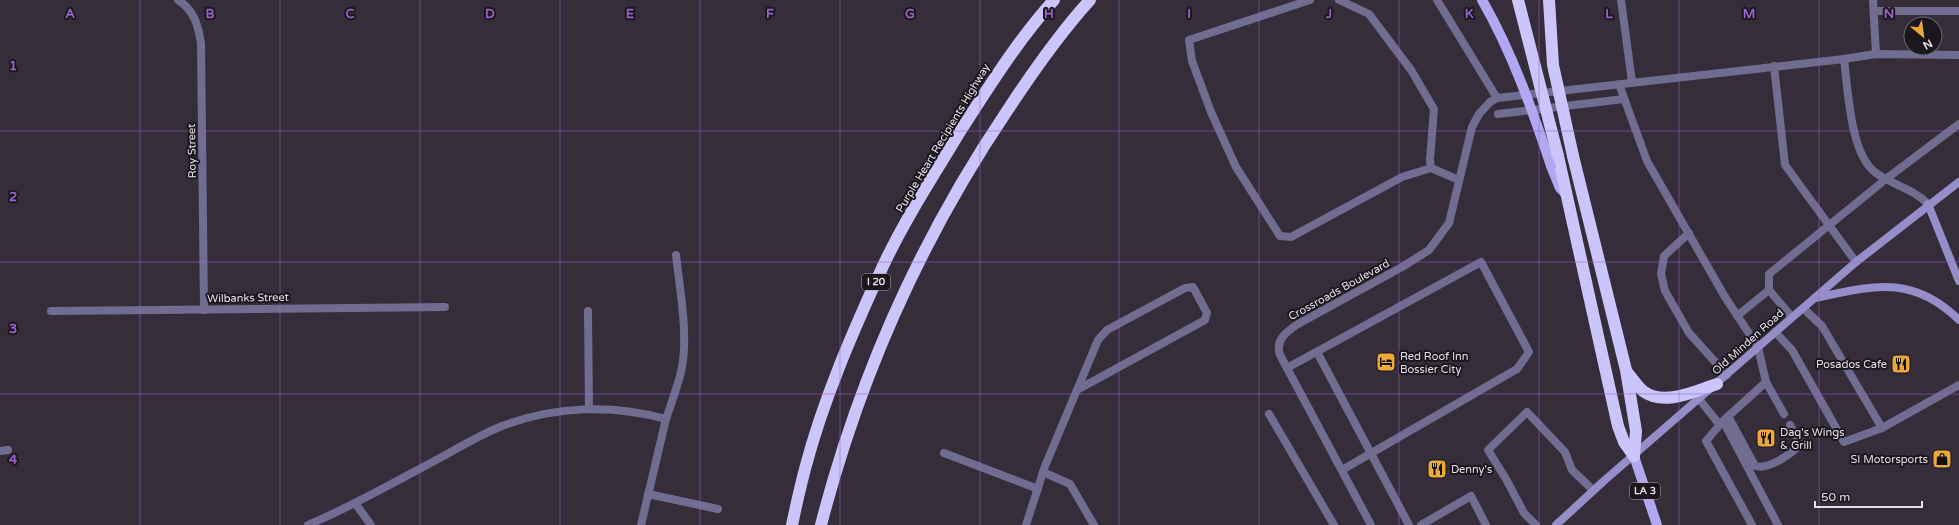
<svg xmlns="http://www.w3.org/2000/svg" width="1959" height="525" font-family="'Varela Round',sans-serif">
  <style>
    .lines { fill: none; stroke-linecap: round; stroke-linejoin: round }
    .service { stroke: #716d91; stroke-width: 8 }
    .minor { stroke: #716d91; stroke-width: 8 }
    .secondary { stroke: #968ec8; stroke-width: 8 }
    .primary { stroke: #b2a8f2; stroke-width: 10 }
    .motorway { stroke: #cbc5fb; stroke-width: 12 }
    .primary-bridge { stroke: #b2a8f2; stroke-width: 10 }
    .motorway-bridge { stroke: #cbc5fb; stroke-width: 12 }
    .grid { fill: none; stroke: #9b62cc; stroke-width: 1; stroke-opacity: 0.55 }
    .labels { text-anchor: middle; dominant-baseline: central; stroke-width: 4; stroke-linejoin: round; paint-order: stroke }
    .shield { fill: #1b171d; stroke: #a9a4ac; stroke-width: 1 }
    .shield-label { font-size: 10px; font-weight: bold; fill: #e6e0e9 }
    .street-label { font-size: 11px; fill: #e6e0e9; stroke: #1b171d }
    .poi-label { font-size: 11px; fill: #e6e0e9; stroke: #1b171d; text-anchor: start }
    .grid-label { font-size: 13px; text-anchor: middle; font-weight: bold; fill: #9b62cc; stroke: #1b171d; stroke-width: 4; stroke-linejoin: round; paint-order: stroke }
  </style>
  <rect width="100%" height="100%" fill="#362d3b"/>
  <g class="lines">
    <g class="service">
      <polyline points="1310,0 1189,40 1192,61 1211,112 1236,167 1280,236 1291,237 1402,177 1431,168 1459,180"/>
      <polyline points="1339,0 1369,14 1411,70 1434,109 1430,159 1431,168"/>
      <polyline points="1437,0 1497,98"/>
      <polyline points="1621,0 1632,82"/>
      <polyline points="1873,0 1876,54"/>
      <polyline points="1874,11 1959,11"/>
      <path d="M1844,59C1848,89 1850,155 1876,173C1893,185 1914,189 1928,204"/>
      <polyline points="1774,66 1785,165 1856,262"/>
      <polyline points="1619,84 1647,161 1725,297 1758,347 1766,382 1723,421"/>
      <polyline points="1490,102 1497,98 1844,59 1876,54 1959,55"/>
      <polyline points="1498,114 1624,99"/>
      <polyline points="1689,233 1664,256 1661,274 1665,291 1689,333 1727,375"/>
      <polyline points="1769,290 1792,317"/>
      <polyline points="1803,308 1822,326 1882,428"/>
      <polyline points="588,311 589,409"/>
      <polyline points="1737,316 1769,290 1769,274 1886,179 1959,124"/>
      <polyline points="1775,332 1792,350 1844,442 1882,428 1959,385"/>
      <polyline points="1317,352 1409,525"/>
      <polyline points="1287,368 1481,262 1529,352 1517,369 1342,470"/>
      <polyline points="1766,382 1784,414"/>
      <polyline points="1699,399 1719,424"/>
      <polyline points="1269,414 1334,525"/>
      <path d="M1728,416L1755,466C1769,470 1789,455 1799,446V441L1790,425"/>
      <polyline points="944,453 1038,489"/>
      <polyline points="1043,472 1070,484 1094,525"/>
      <polyline points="648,494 718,509"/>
      <polyline points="355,503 371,525"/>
      <path d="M308,525C353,506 395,482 438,459C459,448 479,435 502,426C555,406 612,404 666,419C671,404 677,388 681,372C689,337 680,291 676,255"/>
      <polyline points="641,525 666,419"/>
      <polyline points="1026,525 1045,466 1077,390 1205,320 1207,313 1193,287 1185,288 1107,330 1098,340 1077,390"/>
      <polyline points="1421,525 1471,496 1486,525"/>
      <polyline points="1536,525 1524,513 1506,479 1488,450 1527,412 1565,452 1572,470 1593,490"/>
      <polyline points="1752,525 1706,441 1723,421 1778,525"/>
    </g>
    <g class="minor">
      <path d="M178,0C194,10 198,25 201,43L204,310"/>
      <polyline points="51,311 445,307"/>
      <polyline points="0,451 8,450"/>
      <path d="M1371,525L1280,355C1275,340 1286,332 1298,324L1402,267L1429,250L1449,223L1472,127L1479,114L1490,102"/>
    </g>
    <g class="secondary">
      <polyline points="1928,204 1959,281"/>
      <path d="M1815,298C1873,286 1912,274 1959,320"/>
      <polyline points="1556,525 1606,479 1856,262 1959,182"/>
    </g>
    <g class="primary">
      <polyline points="1551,166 1560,188 1566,194"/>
      <polyline points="1634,456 1657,525"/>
    </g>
    <g class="motorway">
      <polyline points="1558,156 1618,426 1624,442 1634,456"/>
      <polyline points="1573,156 1626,370 1636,431 1634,456"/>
      <path d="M1627,372C1632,378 1637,386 1643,391C1664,407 1695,391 1717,384"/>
      <path d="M792,525C796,506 800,488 805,469C823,400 853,331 883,266C905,219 934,175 961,130C990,85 1018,40 1054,0"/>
      <path d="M821,525C859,378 922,237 1007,111C1032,73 1059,34 1090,0"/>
    </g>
    <path class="primary-bridge" d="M1482,0C1512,52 1532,109 1551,166"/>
    <g class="motorway-bridge">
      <polyline points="1518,0 1558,156"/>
      <polyline points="1549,0 1553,65 1573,156"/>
    </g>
  </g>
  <path class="grid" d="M140,0V525M280,0V525M420,0V525M560,0V525M700,0V525M840,0V525M980,0V525M1119,0V525M1259,0V525M1399,0V525M1539,0V525M1679,0V525M1819,0V525M0,131H1959M0,262H1959M0,394H1959"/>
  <defs>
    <symbol id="hotel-square" viewBox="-11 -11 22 22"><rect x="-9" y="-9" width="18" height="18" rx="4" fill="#eca93a" stroke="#1b171d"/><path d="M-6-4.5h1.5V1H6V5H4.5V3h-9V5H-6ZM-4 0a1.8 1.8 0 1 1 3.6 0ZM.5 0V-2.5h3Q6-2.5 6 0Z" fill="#111"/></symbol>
    <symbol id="restaurant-square" viewBox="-11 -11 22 22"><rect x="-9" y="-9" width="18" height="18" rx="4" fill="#eca93a" stroke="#1b171d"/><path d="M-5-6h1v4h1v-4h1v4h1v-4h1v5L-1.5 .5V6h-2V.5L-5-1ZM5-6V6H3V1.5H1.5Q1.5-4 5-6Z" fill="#111"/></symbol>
    <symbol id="shop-square" viewBox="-11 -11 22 22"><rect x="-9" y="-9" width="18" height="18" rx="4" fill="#eca93a" stroke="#1b171d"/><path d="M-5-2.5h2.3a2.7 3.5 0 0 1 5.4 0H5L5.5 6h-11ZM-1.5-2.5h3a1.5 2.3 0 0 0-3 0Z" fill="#111"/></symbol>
  </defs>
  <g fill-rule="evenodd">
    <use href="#hotel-square" x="1375" y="351" width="22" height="22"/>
    <use href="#restaurant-square" x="1890" y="353" width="22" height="22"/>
    <use href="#restaurant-square" x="1755" y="427" width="22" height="22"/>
    <use href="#shop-square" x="1931" y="448" width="22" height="22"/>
    <use href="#restaurant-square" x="1426" y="458" width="22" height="22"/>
  </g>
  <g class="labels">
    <g class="shield">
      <rect x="862" y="274" width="28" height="16" rx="3"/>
      <rect x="1630" y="483" width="30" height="16" rx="3"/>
    </g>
    <g class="shield-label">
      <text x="876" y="282">I 20</text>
      <text x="1645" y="491">LA 3</text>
    </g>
    <g class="street-label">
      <text transform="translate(943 138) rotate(-59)">Purple Heart Recipients Highway</text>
      <text transform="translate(192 151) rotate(-91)">Roy Street</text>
      <text transform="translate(1339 290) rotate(-29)">Crossroads Boulevard</text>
      <text transform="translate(248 298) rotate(-1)">Wilbanks Street</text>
      <text transform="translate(1748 342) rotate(-42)">Old Minden Road</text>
    </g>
    <g class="poi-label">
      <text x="1400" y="356">Red Roof Inn<tspan x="1400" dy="13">Bossier City</tspan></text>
      <text x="1887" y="364" text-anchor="end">Posados Cafe</text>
      <text x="1780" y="432">Daq's Wings<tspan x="1780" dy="13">&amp; Grill</tspan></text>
      <text x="1928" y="459" text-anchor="end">SI Motorsports</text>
      <text x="1451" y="469">Denny's</text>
    </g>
  </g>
  <g class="grid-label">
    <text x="70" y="18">A</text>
    <text x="210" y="18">B</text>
    <text x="350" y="18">C</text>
    <text x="490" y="18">D</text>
    <text x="630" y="18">E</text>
    <text x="770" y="18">F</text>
    <text x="910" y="18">G</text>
    <text x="1049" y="18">H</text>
    <text x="1189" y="18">I</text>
    <text x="1329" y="18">J</text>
    <text x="1469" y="18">K</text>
    <text x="1609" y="18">L</text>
    <text x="1749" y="18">M</text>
    <text x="1889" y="18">N</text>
    <text x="13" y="70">1</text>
    <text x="13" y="201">2</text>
    <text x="13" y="333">3</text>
    <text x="13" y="464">4</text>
  </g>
  <g transform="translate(1923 36) rotate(151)"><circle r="19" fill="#1b171d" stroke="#6c676f"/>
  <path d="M0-3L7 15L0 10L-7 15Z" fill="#eca93a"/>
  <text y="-6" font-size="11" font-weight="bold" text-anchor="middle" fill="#e6e0e9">N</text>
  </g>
  <path d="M1815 501v6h107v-6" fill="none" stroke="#e6e0e9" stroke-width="2"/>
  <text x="1821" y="501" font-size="12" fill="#e6e0e9" stroke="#1b171d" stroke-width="3" paint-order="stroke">50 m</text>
</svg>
